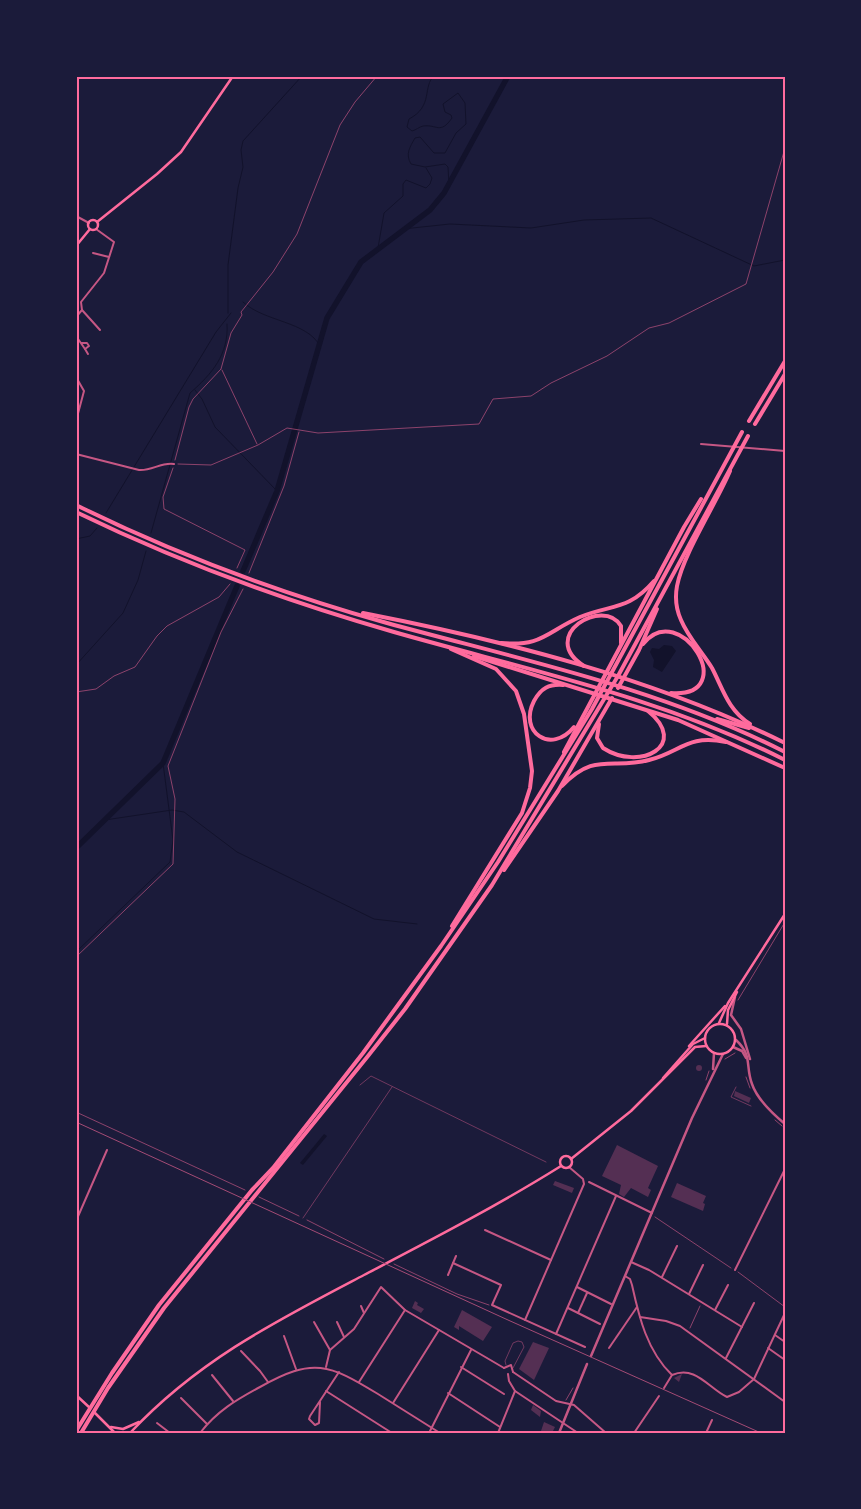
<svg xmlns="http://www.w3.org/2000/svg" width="861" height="1509" font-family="Montserrat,sans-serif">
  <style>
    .water { fill: #12122b }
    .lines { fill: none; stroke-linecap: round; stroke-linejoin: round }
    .stream { stroke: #12122b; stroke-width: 1 }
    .river { stroke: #12122b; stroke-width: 5.5 }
    .building { fill: #542f53 }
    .path { stroke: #ff6b9d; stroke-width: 0.5 }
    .service { stroke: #c65784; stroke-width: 0.5 }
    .minor { stroke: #c65784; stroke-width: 2 }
    .tertiary { stroke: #c65784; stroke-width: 2.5 }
    .secondary { stroke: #ff6b9d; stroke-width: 2.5 }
    .motorway { stroke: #ff6b9d; stroke-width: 4 }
    .rail { stroke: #a44b75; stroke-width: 1 }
    .neatline { fill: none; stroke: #ff6b9d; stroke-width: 2 }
  </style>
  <rect width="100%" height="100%" fill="#1b1b3a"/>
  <g class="water">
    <polygon points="664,645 672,646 676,651 662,672 653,667 654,660 650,652 652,648 659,649"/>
    <polygon points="324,1134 327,1136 303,1165 300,1163"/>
  </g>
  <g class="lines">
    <g class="stream">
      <path d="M434,76C422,86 434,106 409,119L407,127L412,131C416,130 419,127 423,126C437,124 440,135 452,118L451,115L445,112L443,104L458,93L465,103L466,124L456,133L445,153H434L420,137L415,138C410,147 405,154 411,164L425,167L445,164L448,167L449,185"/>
      <polyline points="403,229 450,224 531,228 584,220 651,218 754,266 785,260"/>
      <polyline points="378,248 384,213 403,196 403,184 406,180 426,188 430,184 432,178 426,168"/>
      <path d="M243,302C264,322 307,321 320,346"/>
      <polyline points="228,313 228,265 238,188 243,167 241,150 243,141 302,76"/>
      <polyline points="195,390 202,399 215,427 277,491"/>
      <polyline points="106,513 216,332 231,313"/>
      <path d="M151,533L190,393C212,374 229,354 227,324"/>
      <polyline points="76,539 90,536 97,528"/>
      <polyline points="76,665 123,613 138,580 146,551"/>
      <polyline points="105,820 172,810 184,812 237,852 374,919 417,924"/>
      <polyline points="76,952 170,862 173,840 163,763"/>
    </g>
    <g class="river">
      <polyline points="243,571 277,491 327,318 361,262 430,210 444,193 508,76"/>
      <polyline points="76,848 163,763 237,586"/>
    </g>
  </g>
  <g class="building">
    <circle cx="699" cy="1068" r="3"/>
    <polygon points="735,1091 751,1098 749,1103 734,1096"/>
    <polygon points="617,1145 658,1166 648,1188 651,1190 648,1197 631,1188 624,1197 619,1194 621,1185 602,1176"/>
    <polygon points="555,1181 574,1188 572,1193 553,1185"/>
    <polygon points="677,1183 706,1196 703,1203 705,1204 703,1211 671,1197"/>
    <polygon points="415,1301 418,1303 417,1305 424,1309 421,1313 412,1308"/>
    <polygon points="462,1310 492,1327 483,1341 459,1326 459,1330 454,1327"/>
    <polygon points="533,1342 549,1348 534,1380 519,1369"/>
    <polygon points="682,1374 679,1382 674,1378"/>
    <polygon points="533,1405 541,1411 540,1417 531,1410"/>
    <polygon points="544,1422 555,1427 552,1433 541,1431"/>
  </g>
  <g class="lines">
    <g class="path">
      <polyline points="222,370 257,444"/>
      <polyline points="175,460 189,407 193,399 221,369 231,333 242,315 241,312 273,272 297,234 340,125 355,102 377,76"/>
      <polyline points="178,464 211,465 258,445 287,428 318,433 479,424 493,399 531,396 551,383 607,356 649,328 669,323 746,284 785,148"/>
      <polyline points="173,468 163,497 164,509 245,550 237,568"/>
      <polyline points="249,573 284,486 299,432"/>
      <polyline points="76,692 96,689 114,676 135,667 157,636 167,626 219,597 230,584"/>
      <polyline points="76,957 173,864 175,799 168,766 221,632 243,589"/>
      <polyline points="738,1000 785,922"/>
      <polyline points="725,1059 735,1053"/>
      <polyline points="746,1077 750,1088"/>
      <polyline points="706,1080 709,1071"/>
      <polyline points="76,1112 245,1190"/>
      <polyline points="775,1120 782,1126"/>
      <polyline points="259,1197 299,1216"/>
      <polyline points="655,1217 731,1268"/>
      <polyline points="307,1220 384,1259"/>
      <polyline points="394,1264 457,1294 489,1305"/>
      <polyline points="738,1272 785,1307"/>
      <polyline points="690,1328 700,1306"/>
      <polyline points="566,1400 573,1388"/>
    </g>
    <g class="service">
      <polyline points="360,1085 371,1076 546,1162"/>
      <polyline points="736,1087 731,1097 751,1106"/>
      <polyline points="303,1218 392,1087"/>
      <polyline points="506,1365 505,1361 513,1343 518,1341 522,1342 524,1347 513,1368"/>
    </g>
    <g class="minor">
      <polyline points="76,216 89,223"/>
      <polyline points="93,253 109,257"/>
      <polyline points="82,310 100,330"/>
      <polyline points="76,317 82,310 81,302 104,273 114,242 96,229"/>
      <polyline points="76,336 85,349 89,346 87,343 81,343"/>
      <polyline points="85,349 88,354"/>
      <polyline points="76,377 84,391 76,421"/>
      <polyline points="701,444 785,451"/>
      <path d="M76,454L139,470C152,471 161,462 174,464"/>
      <polyline points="589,1182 652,1213"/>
      <polyline points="76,1221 107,1150"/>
      <polyline points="485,1230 551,1260"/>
      <polyline points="631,1262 649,1270 742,1327"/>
      <polyline points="453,1263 501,1285 492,1305 585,1347"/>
      <polyline points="735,1270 785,1169"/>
      <polyline points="448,1275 456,1256"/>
      <path d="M625,1276L630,1279L632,1285C639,1317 647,1351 672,1375"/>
      <polyline points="662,1277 677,1246"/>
      <polyline points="577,1287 611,1304"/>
      <polyline points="689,1294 703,1265"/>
      <polyline points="361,1306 364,1313"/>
      <polyline points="568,1308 600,1324"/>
      <polyline points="715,1310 728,1285"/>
      <polyline points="578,1313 587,1293"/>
      <polyline points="640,1317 666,1321 680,1326 785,1402"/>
      <polyline points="525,1320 584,1184 583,1179 569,1167"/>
      <polyline points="314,1322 330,1350"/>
      <polyline points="337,1322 344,1337"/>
      <polyline points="556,1334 616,1196"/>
      <polyline points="775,1335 785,1342"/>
      <polyline points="284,1336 296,1369"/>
      <polyline points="609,1348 637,1307"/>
      <polyline points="768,1348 785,1360"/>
      <polyline points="241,1351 260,1371 268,1382"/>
      <polyline points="726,1358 754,1303"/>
      <polyline points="326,1367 330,1350 354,1329 381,1287 405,1310 504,1368"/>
      <polyline points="461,1367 504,1394"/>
      <polyline points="504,1368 511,1365 513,1372"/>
      <polyline points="513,1372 556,1401 574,1405 606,1433"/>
      <polyline points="508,1374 509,1381 515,1391 578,1433"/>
      <polyline points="212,1375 233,1401"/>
      <path d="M672,1375C696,1365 708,1388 727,1397L739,1392L754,1379L785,1313"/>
      <polyline points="359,1382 405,1310"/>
      <polyline points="664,1388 672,1375"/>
      <polyline points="326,1391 392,1433"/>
      <polyline points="448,1393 500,1427"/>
      <polyline points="181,1398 207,1424"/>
      <polyline points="320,1402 319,1423 315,1425 309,1419 310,1416 339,1372"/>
      <polyline points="393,1403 439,1330"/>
      <polyline points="157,1423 170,1433"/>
      <path d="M200,1433C217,1411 236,1400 260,1387C313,1357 329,1364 378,1394C399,1407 419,1420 440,1433"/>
      <polyline points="429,1433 471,1350"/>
      <polyline points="498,1433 515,1391"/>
      <polyline points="634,1433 659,1396"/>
      <polyline points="706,1433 712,1420"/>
    </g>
    <g class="tertiary">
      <polyline points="735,997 731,1015 741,1029 750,1059"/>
      <path d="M736,1040C753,1056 745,1065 752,1084C757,1099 773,1114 785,1124"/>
      <polyline points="733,1047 742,1051 746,1058"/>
      <polyline points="713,1069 714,1053"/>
      <polyline points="591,1356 692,1118 723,1054"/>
      <polyline points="559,1433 587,1364"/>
    </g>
    <g class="secondary">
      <circle cx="93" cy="225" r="5"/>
      <polyline points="97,222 157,174 181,152 233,76"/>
      <polyline points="76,246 90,229"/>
      <polyline points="719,1023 728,1003 785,914"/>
      <circle cx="720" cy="1039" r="15"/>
      <polyline points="727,1024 728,1010 737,992"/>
      <polyline points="689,1046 725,1006"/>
      <polyline points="663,1078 693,1044 705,1038"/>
      <circle cx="566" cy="1162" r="6"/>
      <polyline points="571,1159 631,1111 695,1047 706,1046"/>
      <polyline points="76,1395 90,1408"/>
      <polyline points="94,1412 115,1433"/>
      <polyline points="111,1427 123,1429 139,1422"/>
      <path d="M130,1433C198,1360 278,1320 364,1275C431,1240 497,1206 561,1166"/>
    </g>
    <g class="motorway">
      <polyline points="749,421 785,361"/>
      <polyline points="755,424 785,374"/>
      <path d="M730,471C716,504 683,554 677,586C675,597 676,609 681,620C688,637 702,652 712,668C723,689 728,710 750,724"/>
      <path d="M76,505C175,554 280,593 387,623C522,660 659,688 785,752"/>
      <path d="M76,512C179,562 285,601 394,632C527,670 661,697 785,760"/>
      <path d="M363,613C506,641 653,678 785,743"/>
      <path d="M501,643C542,647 546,632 580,617C612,604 628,611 654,581"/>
      <path d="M643,644C680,597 742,698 671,693"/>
      <polyline points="451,649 496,669 516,691 524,714 532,771 530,788 522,813 452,926"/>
      <polyline points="474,656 678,720 785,768"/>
      <path d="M584,666C537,636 604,596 621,626V643"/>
      <path d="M563,685C549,684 541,688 534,701C518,732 551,755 574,727"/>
      <polyline points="618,688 639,650 657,609"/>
      <polyline points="717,719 749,728"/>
      <path d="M599,724L597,738L603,748C640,772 690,745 648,711"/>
      <polyline points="564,752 684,527 701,499"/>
      <path d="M562,786C595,751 612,770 649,760C681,752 687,734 726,742"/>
      <polyline points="504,870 558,791 612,698"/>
      <polyline points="76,1431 112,1373 159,1305 252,1190 273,1168 363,1053 441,946 498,862 592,709 742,432"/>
      <polyline points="81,1433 108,1388 164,1308 368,1056 405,1009 492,885 618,676 748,436"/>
    </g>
    <polyline class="rail" points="76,1122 508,1320 761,1433"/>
  </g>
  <rect width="861" height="1509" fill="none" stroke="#1b1b3a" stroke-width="155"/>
  <rect x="78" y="78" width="706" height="1354" class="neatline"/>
</svg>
